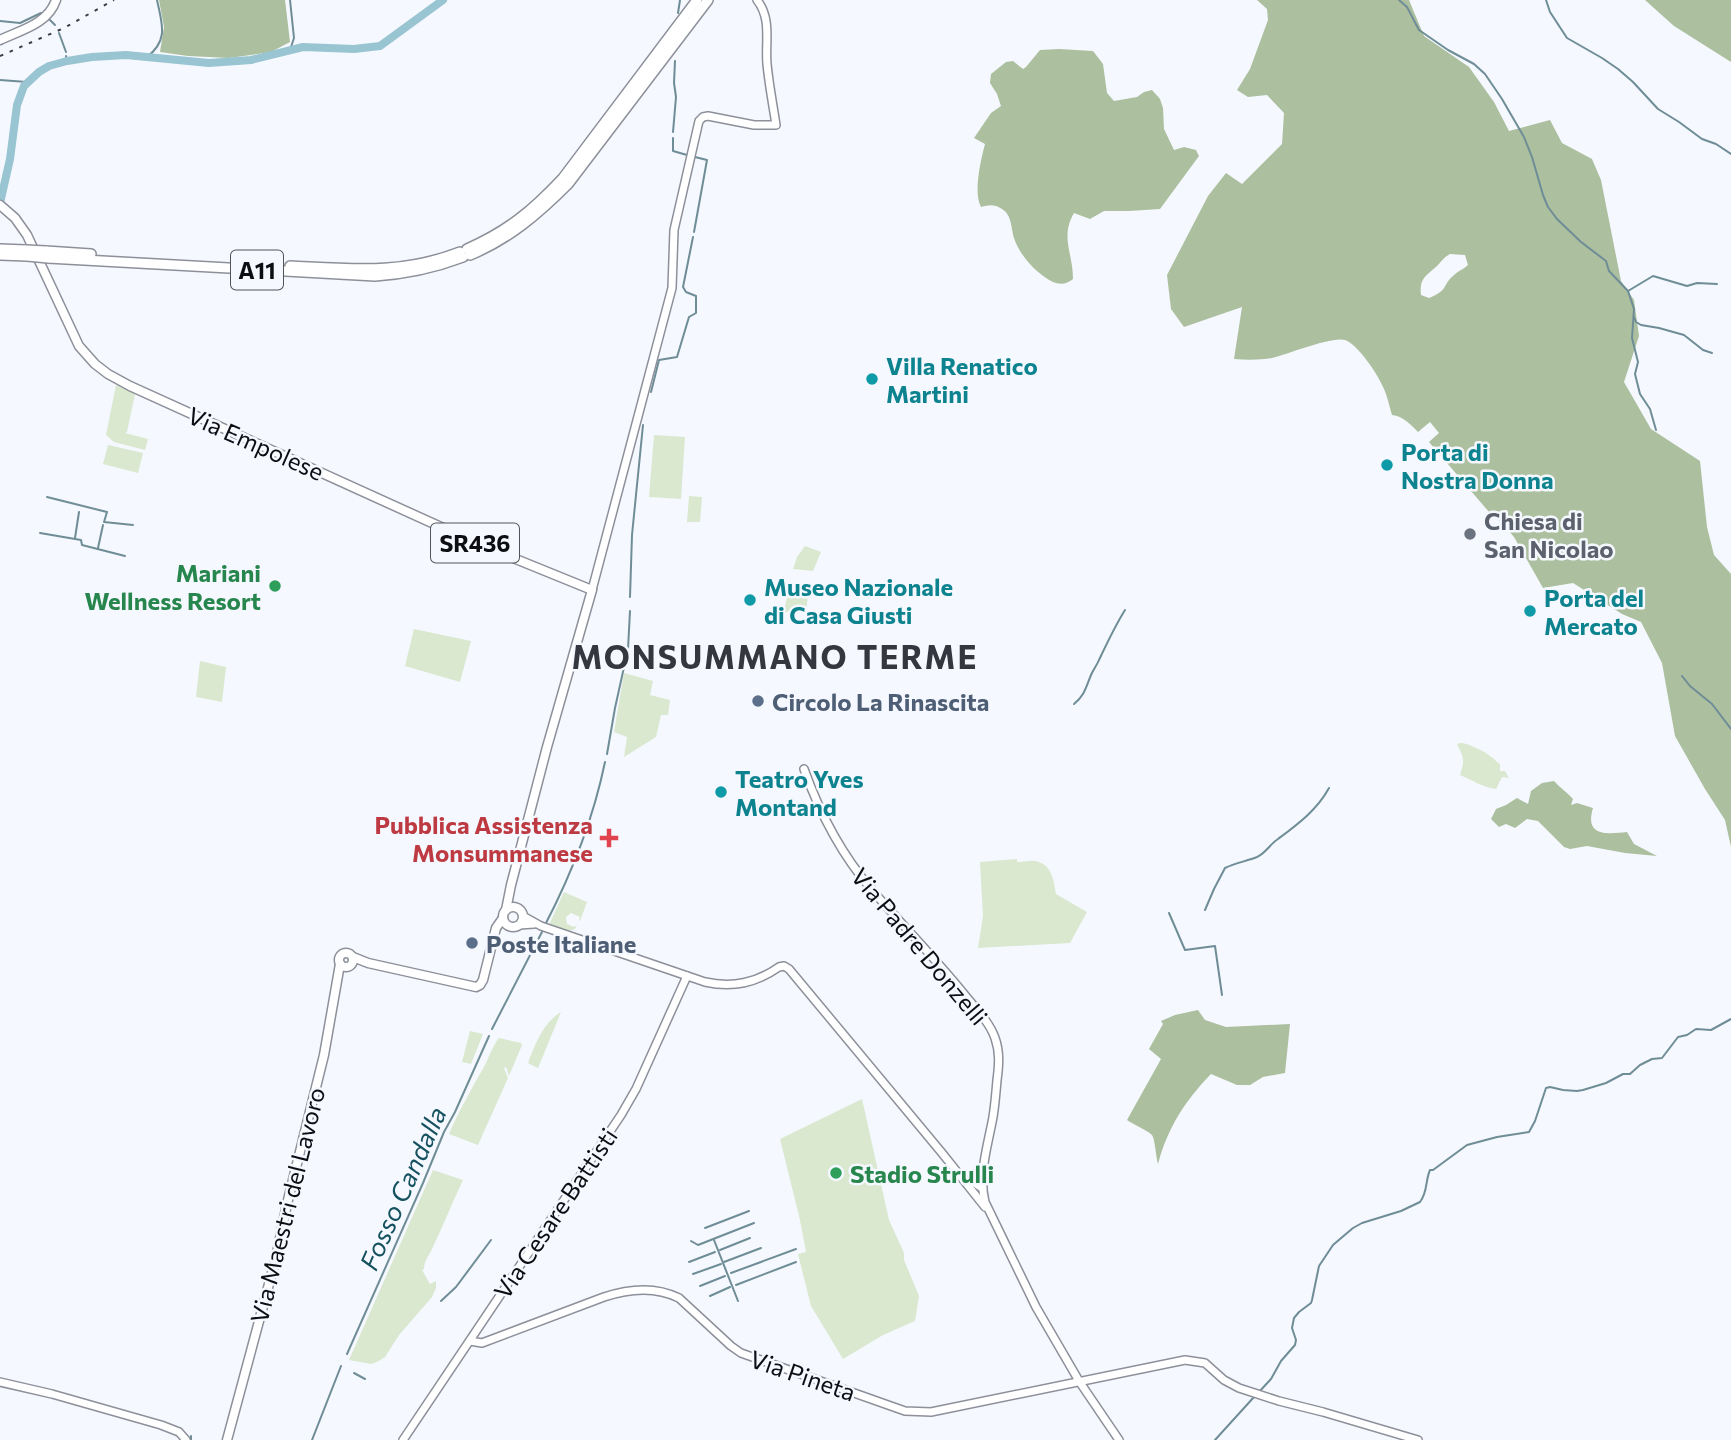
<svg xmlns="http://www.w3.org/2000/svg" width="1731" height="1440" font-family="Commissioner,sans-serif">
  <style>
    .green { fill: #d9e8cf }
    .forest { fill: #acbf9f; fill-rule: evenodd }
    .lines { fill: none; stroke-linecap: round; stroke-linejoin: round }
    .stream { stroke: #6f8d97; stroke-width: 2 }
    .river { stroke: #99c4d1; stroke-width: 8 }
    .secondary-casing { stroke: #8d909a; stroke-width: 10 }
    .primary-casing { stroke: #8d909a; stroke-width: 11 }
    .highway-casing { stroke: #8d909a; stroke-width: 12 }
    .secondary { stroke: #fff; stroke-width: 7 }
    .primary { stroke: #fff; stroke-width: 8 }
    .highway { stroke: #fff; stroke-width: 9 }
    .rail { stroke: #3c3e41; stroke-width: 2; stroke-dasharray: 3.5 7; stroke-linecap: butt }
    .highway-bridge-casing { stroke: #8d909a; stroke-width: 12; stroke-linecap: butt }
    .highway-bridge { stroke: #fff; stroke-width: 9 }
    .culture-dot { fill: #0f9aa8; stroke: #f5f8fe; stroke-width: 2.5 }
    .worship-dot { fill: #6b7280; stroke: #f5f8fe; stroke-width: 2.5 }
    .leisure-dot { fill: #2e9e5b; stroke: #f5f8fe; stroke-width: 2.5 }
    .service-dot { fill: #5c6f8a; stroke: #f5f8fe; stroke-width: 2.5 }
    .health-dot { fill: #e0444e; stroke: #f5f8fe; stroke-width: 2.5 }
    .labels { text-anchor: middle; dominant-baseline: central; stroke-width: 5; stroke-linejoin: round; paint-order: stroke }
    .shield { fill: #f5f8fe; stroke: #535458; stroke-width: 2 }
    .shield-label { font-size: 23px; font-weight: bold; fill: #0d0e11 }
    .culture-label { font-size: 24px; font-weight: bold; fill: #0d838f; stroke: #f5f8fe; text-anchor: start }
    .street-label { font-size: 24px; fill: #0d0e11; stroke: #f5f8fe }
    .worship-label { font-size: 24px; font-weight: bold; fill: #5b616d; stroke: #f5f8fe; text-anchor: start }
    .leisure-label { font-size: 24px; font-weight: bold; fill: #27864d; stroke: #f5f8fe; text-anchor: end }
    .service-label { font-size: 24px; font-weight: bold; fill: #4e5e75; stroke: #f5f8fe; text-anchor: start }
    .health-label { font-size: 24px; font-weight: bold; fill: #be3a42; stroke: #f5f8fe; text-anchor: end }
    .water-label { font-size: 26px; font-style: italic; fill: #15515f; stroke: #f5f8fe }
    .district-label { font-size: 32px; font-weight: bold; letter-spacing: 2px; fill: #34373f; stroke: #f5f8fe }
  </style>
  <rect width="100%" height="100%" fill="#f5f8fe"/>
  <g class="green">
    <polygon points="116,385 135,394 127,432 125,433 148,439 145,450 114,442 106,435"/>
    <polygon points="654,435 685,437 681,499 649,497"/>
    <polygon points="108,445 143,453 138,473 103,464"/>
    <polygon points="689,496 702,497 700,522 687,522"/>
    <polygon points="805,546 821,552 813,571 793,569 797,557"/>
    <polygon points="809,585 806,613 784,612 789,587"/>
    <polygon points="414,629 471,641 460,682 405,666"/>
    <polygon points="200,661 226,667 222,702 196,697"/>
    <polygon points="624,673 653,681 650,695 670,700 668,715 661,715 656,737 624,757 627,737 614,732"/>
    <path d="M1460,743C1468,743 1484,751 1490,756C1494,758 1496,762 1500,764V771H1505L1509,778L1502,777L1496,789C1482,787 1472,780 1460,775C1465,760 1464,758 1457,744Z"/>
    <path d="M1017,859V862C1022,862 1030,860 1035,861C1052,864 1054,881 1056,894L1087,912L1070,943L978,948L983,916L980,862Z"/>
    <polygon points="564,892 587,902 580,921 579,920 580,917 571,913 566,917 567,924 574,927 577,925 575,929 569,931 549,925"/>
    <path d="M561,1012L538,1068L528,1063C535,1044 543,1023 561,1012Z"/>
    <polygon points="470,1031 483,1034 471,1064 462,1062"/>
    <path d="M499,1038L521,1043L522,1045L509,1076L506,1067L504,1068L508,1078L478,1145L449,1134C459,1110 473,1087 486,1063C490,1055 493,1045 499,1038Z"/>
    <polygon points="862,1099 889,1220 904,1253 904,1260 919,1296 915,1321 883,1335 843,1359 811,1306 798,1254 806,1252 800,1220 780,1139"/>
    <path d="M433,1170L463,1180C452,1203 443,1226 432,1249C429,1256 424,1261 424,1269L422,1270L430,1284L436,1281V1288L432,1297L399,1335L385,1357L377,1362L371,1364L349,1360Z"/>
  </g>
  <g class="forest">
    <polygon points="159,0 285,0 290,42 271,52 229,58 188,56 160,52 164,27"/>
    <path d="M1257,0H1409L1424,36L1469,67L1494,102L1509,131L1550,120L1562,143L1592,159L1601,180L1621,281L1634,300L1639,336L1624,382L1651,429L1700,461L1707,527L1714,555L1731,574V847L1725,820L1705,789L1675,736L1662,663L1641,622L1622,614L1573,583L1543,588L1514,537L1502,523L1489,512L1429,442L1439,433L1430,422L1418,432C1411,425 1403,416 1392,415C1389,405 1387,394 1382,385C1377,373 1357,344 1345,340C1332,336 1288,354 1272,358C1260,360 1247,360 1234,359L1242,307L1184,327L1171,309L1167,275L1208,196L1226,173L1242,184L1282,144L1284,113L1267,95L1248,97L1237,90L1250,69L1268,20L1267,9ZM1450,254L1465,255L1468,265C1464,269 1458,271 1454,275C1441,286 1450,289 1429,298L1421,295C1419,278 1426,276 1437,266C1442,261 1443,258 1450,254Z"/>
    <polygon points="1645,0 1731,0 1731,62 1674,26"/>
    <path d="M1059,49L1093,51L1103,64L1107,93L1114,101L1137,97L1144,92L1152,90L1160,99L1163,108L1164,129L1174,150L1184,147L1196,150L1199,156L1160,209L1129,211H1104L1090,219L1074,213C1060,237 1073,253 1073,279C1067,284 1061,285 1053,282C1037,274 1020,256 1014,238C1011,228 1012,215 1002,209C994,204 989,205 981,207C973,193 981,159 985,144L974,138L991,113L1001,106L997,94L990,83L991,74L1006,62L1013,61L1023,69L1026,67L1040,50Z"/>
    <path d="M1554,781C1560,788 1567,792 1573,799L1571,805L1577,803L1593,808C1584,837 1608,834 1627,832L1634,844L1657,856L1625,853L1587,846L1570,849L1564,847L1538,821L1527,819L1515,828L1506,824L1499,827L1491,819L1496,809L1506,805L1517,798L1528,804L1531,791L1542,783Z"/>
    <path d="M1198,1010L1205,1020L1226,1027L1290,1024L1285,1073L1263,1077L1250,1085H1237L1211,1074C1185,1101 1168,1127 1158,1164C1156,1157 1155,1139 1152,1135C1148,1131 1133,1124 1127,1120L1161,1059L1149,1049L1163,1024L1161,1021L1175,1015Z"/>
  </g>
  <g class="lines">
    <g class="stream">
      <polyline points="1399,0 1407,7 1419,30 1448,50 1474,64 1485,74 1502,99 1524,137 1532,157 1543,195 1548,207 1557,219 1581,242 1606,261 1609,271 1628,291 1634,309 1632,338 1638,362 1635,374 1640,394 1650,409 1656,430"/>
      <polyline points="1546,0 1550,12 1567,38 1602,58 1618,69 1633,82 1658,109 1679,122 1702,139 1716,144 1731,154"/>
      <polyline points="678,13 680,0"/>
      <polyline points="50,20 55,25"/>
      <polyline points="0,21 20,23 41,13"/>
      <polyline points="59,33 66,52"/>
      <polyline points="290,50 294,38 290,0"/>
      <polyline points="66,56 67,61"/>
      <path d="M147,57C169,40 162,24 157,0"/>
      <polyline points="0,80 27,82"/>
      <polyline points="673,132 676,97 674,83 675,61"/>
      <polyline points="673,138 673,151 687,155"/>
      <polyline points="694,232 707,160 695,157"/>
      <polyline points="1628,291 1653,276 1687,286 1697,283 1717,284"/>
      <polyline points="1634,317 1636,322 1641,325 1659,328 1684,335 1703,350 1712,353"/>
      <polyline points="651,392 659,360 677,357 689,317 696,313 696,296 686,292 683,287 693,237"/>
      <polyline points="47,497 107,512 104,522 133,525"/>
      <polyline points="40,533 81,540 82,545 125,556"/>
      <polyline points="75,538 79,512"/>
      <polyline points="98,548 103,525"/>
      <polyline points="630,597 632,535 643,425"/>
      <polyline points="1682,676 1690,686 1712,704 1731,729"/>
      <path d="M1074,704C1085,695 1086,687 1091,675C1093,670 1097,665 1099,660C1107,643 1115,626 1125,610"/>
      <polyline points="607,754 615,708 628,649 630,611"/>
      <path d="M1205,910L1214,889L1225,868C1235,863 1247,861 1257,857C1266,853 1270,844 1278,839C1298,824 1317,810 1329,788"/>
      <polyline points="1169,913 1185,950 1215,946 1222,995"/>
      <path d="M545,925C572,873 593,820 605,762"/>
      <polyline points="492,1029 543,930"/>
      <polyline points="705,1228 749,1211"/>
      <polyline points="714,1240 738,1301"/>
      <polyline points="691,1241 698,1245 754,1223"/>
      <polyline points="720,1250 750,1238"/>
      <polyline points="689,1262 715,1252"/>
      <polyline points="724,1262 761,1248"/>
      <polyline points="731,1273 796,1249"/>
      <polyline points="693,1274 721,1264"/>
      <polyline points="736,1285 796,1262"/>
      <polyline points="700,1286 725,1276"/>
      <polyline points="710,1296 730,1287"/>
      <polyline points="441,1301 456,1287 491,1240"/>
      <polyline points="347,1354 423,1183 444,1132 455,1112 489,1036"/>
      <polyline points="354,1373 365,1379"/>
      <path d="M1258,1393L1271,1379L1281,1361L1295,1345L1296,1340L1292,1328L1294,1318L1299,1312L1311,1303L1312,1300L1319,1266L1333,1245L1340,1239L1353,1228L1362,1223L1401,1211L1420,1202C1428,1192 1425,1181 1430,1170H1433L1467,1145L1497,1137L1529,1132L1535,1121L1546,1088L1550,1087L1563,1090L1577,1091L1583,1090L1606,1083L1623,1074H1630L1640,1065L1652,1059L1662,1058L1678,1037L1687,1035L1696,1029L1711,1030L1731,1019"/>
      <polyline points="191,1440 191,1436"/>
      <polyline points="312,1440 341,1366"/>
      <polyline points="1215,1440 1254,1397"/>
    </g>
    <polyline class="river" points="0,203 10,159 17,105 24,86 39,72 49,66 67,61 92,57 126,55 209,63 251,60 303,47 354,49 380,46 443,0"/>
    <defs>
      <g id="secondary">
        <path d="M592,590L672,288L674,230L699,121L703,117L708,116L754,125H776C773,105 769,85 767,64C765,42 772,19 757,0"/>
        <path d="M804,769C820,814 841,854 872,890C902,925 935,958 964,994C975,1008 989,1021 995,1038C1000,1052 999,1065 997,1080C996,1092 995,1105 993,1117C988,1145 978,1174 985,1202L1036,1307L1079,1381L1119,1440"/>
        <path d="M523,916L541,926L705,982C733,988 756,983 779,967L784,966L789,969L942,1153L985,1207"/>
        <polyline points="519,925 534,924"/>
        <polyline points="963,1175 982,1188"/>
        <path d="M470,1341L482,1343L604,1297C628,1289 655,1286 679,1298L731,1346L741,1353L905,1411L931,1412L1185,1360L1205,1363L1224,1380L1239,1388L1279,1401L1323,1412L1418,1440"/>
        <polyline points="0,1382 52,1394 161,1425 179,1432 186,1440"/>
        <polyline points="403,1440 621,1115 636,1089 687,976"/>
      </g>
      <g id="primary">
        <path d="M0,40C21,30 48,24 56,0"/>
        <polyline points="0,205 15,218 27,235 79,346 95,364 108,374 130,386 474,542 592,590 547,747 511,885 506,910"/>
        <circle cx="513" cy="917" r="10"/>
        <circle cx="346" cy="960" r="7"/>
        <polyline points="353,957 368,963 476,987 480,985 483,980 496,928 503,918"/>
        <polyline points="227,1440 276,1258 287,1204 324,1055 340,964"/>
      </g>
      <g id="highway">
        <polyline points="0,249 26,250"/>
        <path d="M467,249C508,231 532,211 563,178L697,0"/>
        <polyline points="46,251 91,254"/>
        <polyline points="0,255 27,256"/>
        <path d="M470,255C509,239 539,213 568,184L708,0"/>
        <path d="M48,258L375,276C406,274 434,268 463,257"/>
        <path d="M290,266C351,269 401,275 460,252"/>
      </g>
    </defs>
    <use href="#secondary" class="secondary-casing"/>
    <use href="#primary" class="primary-casing"/>
    <use href="#highway" class="highway-casing"/>
    <use href="#secondary" class="secondary"/>
    <use href="#primary" class="primary"/>
    <use href="#highway" class="highway"/>
    <polyline class="rail" points="0,56 64,28 114,0"/>
    <defs>
      <g id="highway-bridge">
        <polyline points="26,250 46,251"/>
        <polyline points="27,256 48,258"/>
      </g>
    </defs>
    <use href="#highway-bridge" class="highway-bridge-casing"/>
    <use href="#highway-bridge" class="highway-bridge"/>
  </g>
  <g class="culture-dot">
    <circle cx="872" cy="379" r="7"/>
    <circle cx="1387" cy="465" r="7"/>
    <circle cx="750" cy="600" r="7"/>
    <circle cx="1530" cy="611" r="7"/>
    <circle cx="721" cy="792" r="7"/>
  </g>
  <circle class="worship-dot" cx="1470" cy="534" r="7"/>
  <g class="leisure-dot">
    <circle cx="275" cy="586" r="7"/>
    <circle cx="836" cy="1173" r="7"/>
  </g>
  <g class="service-dot">
    <circle cx="758" cy="701" r="7"/>
    <circle cx="472" cy="943" r="7"/>
  </g>
  <path class="health-dot" d="M605.5 827.5h7v7h7v7h-7v7h-7v-7h-7v-7h7z"/>
  <g class="labels">
    <g class="shield">
      <rect x="231" y="250.5" width="52" height="39" rx="5"/>
      <rect x="431" y="523.5" width="88" height="39" rx="5"/>
    </g>
    <g class="shield-label">
      <text x="257" y="270">A11</text>
      <text x="475" y="543">SR436</text>
    </g>
    <g class="culture-label">
      <text x="886" y="365">Villa Renatico<tspan x="886" dy="28">Martini</tspan></text>
      <text x="1401" y="451">Porta di<tspan x="1401" dy="28">Nostra Donna</tspan></text>
      <text x="764" y="586">Museo Nazionale<tspan x="764" dy="28">di Casa Giusti</tspan></text>
      <text x="1544" y="597">Porta del<tspan x="1544" dy="28">Mercato</tspan></text>
      <text x="735" y="778">Teatro Yves<tspan x="735" dy="28">Montand</tspan></text>
    </g>
    <g class="street-label">
      <text transform="translate(256 443) rotate(24)">Via Empolese</text>
      <text transform="translate(920 946) rotate(50)">Via Padre Donzelli</text>
      <text transform="translate(287 1205) rotate(-76)">Via Maestri del Lavoro</text>
      <text transform="translate(555 1213) rotate(-56)">Via Cesare Battisti</text>
      <text transform="translate(803 1375) rotate(19)">Via Pineta</text>
    </g>
    <g class="worship-label">
      <text x="1484" y="520">Chiesa di<tspan x="1484" dy="28">San Nicolao</tspan></text>
    </g>
    <g class="leisure-label">
      <text x="261" y="572">Mariani<tspan x="261" dy="28">Wellness Resort</tspan></text>
      <text x="850" y="1173" text-anchor="start">Stadio Strulli</text>
    </g>
    <g class="service-label">
      <text x="772" y="701">Circolo La Rinascita</text>
      <text x="486" y="943">Poste Italiane</text>
    </g>
    <g class="health-label">
      <text x="593" y="824">Pubblica Assistenza<tspan x="593" dy="28">Monsummanese</tspan></text>
    </g>
    <g class="water-label">
      <text transform="translate(402 1188) rotate(-66)">Fosso Candalla</text>
    </g>
    <g class="district-label">
      <text x="775" y="656">MONSUMMANO TERME</text>
    </g>
  </g>
</svg>
